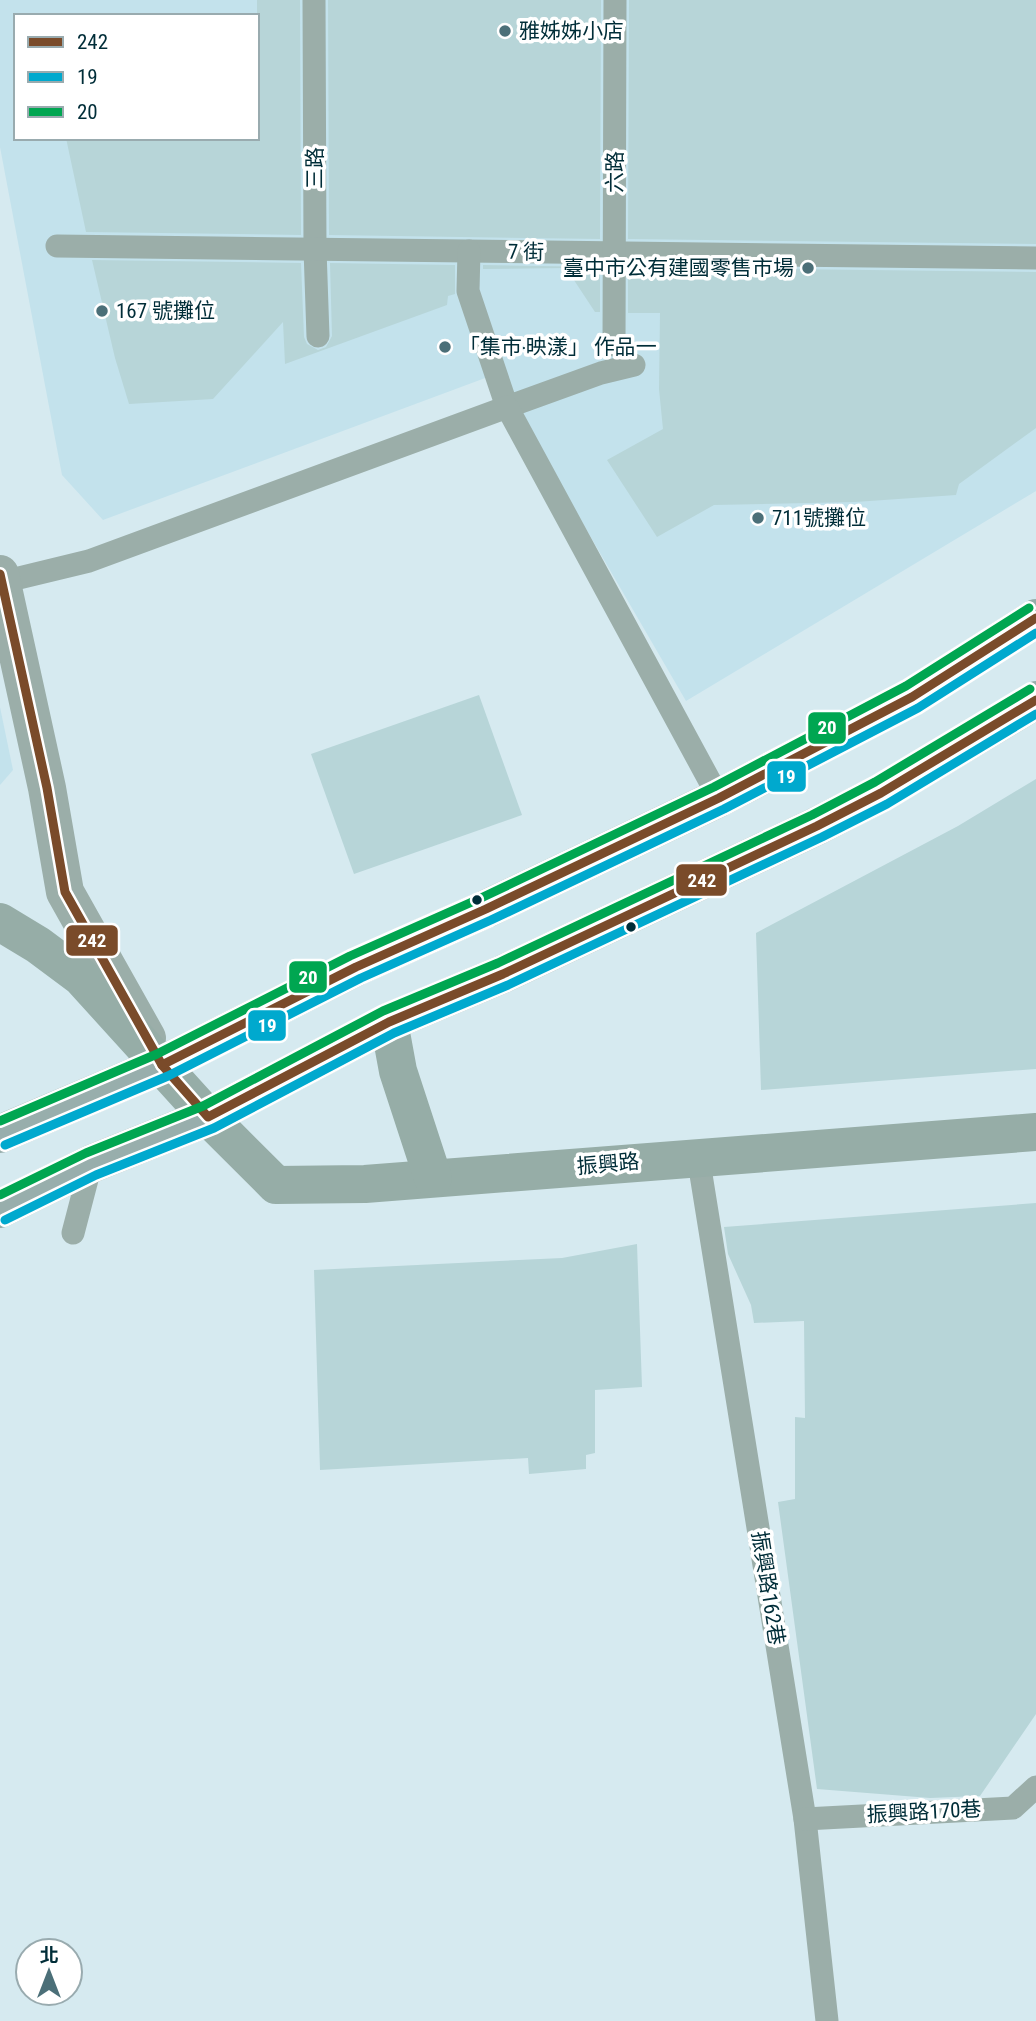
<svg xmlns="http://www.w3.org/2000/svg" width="1036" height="2021" font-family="'Roboto Condensed','Noto Sans TC',sans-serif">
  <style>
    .built { fill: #c3e2ec; fill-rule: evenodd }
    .building { fill: #b7d5d8 }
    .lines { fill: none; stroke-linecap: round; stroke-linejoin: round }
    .service { stroke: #9baea9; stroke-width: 23 }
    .minor { stroke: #9baea9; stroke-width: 38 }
    .secondary { stroke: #96ada7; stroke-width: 38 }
    .primary { stroke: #98aeac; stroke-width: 38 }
    .bus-1-casing { stroke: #fff; stroke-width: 14 }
    .bus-2-casing { stroke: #fff; stroke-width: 14 }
    .bus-3-casing { stroke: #fff; stroke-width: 14 }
    .bus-1 { stroke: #7a4b2a; stroke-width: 9 }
    .bus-2 { stroke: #00a9ce; stroke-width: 9 }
    .bus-3 { stroke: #00a651; stroke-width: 9 }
    .poi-dot { fill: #4b6f78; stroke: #fff; stroke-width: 2.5 }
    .bus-dot { fill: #002d38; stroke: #fff; stroke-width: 2.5 }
    .labels { text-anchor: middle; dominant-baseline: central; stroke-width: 7; stroke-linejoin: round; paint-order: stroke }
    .poi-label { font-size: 21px; fill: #002d38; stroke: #fff; text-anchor: start }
    .street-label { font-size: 21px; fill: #002d38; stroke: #fff }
    .line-badge { stroke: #fff; stroke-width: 2.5 }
    .badge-label { font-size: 19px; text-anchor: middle; font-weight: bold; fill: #fff }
  </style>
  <rect width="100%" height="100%" fill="#d6eaf0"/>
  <g class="built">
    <path d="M0,0H1036V491L686,701L496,374L103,520L62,475L0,147ZM16,16H257V138H16Z"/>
    <polygon points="0,707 13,770 0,785"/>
  </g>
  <g class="building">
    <polygon points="257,0 300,0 301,235 86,232 66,138 257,138"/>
    <polygon points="328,0 601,0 600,239 329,235"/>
    <polygon points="629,0 1036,0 1036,244 628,239"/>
    <polygon points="92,260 301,263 304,337 307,344 318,350 326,347 332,336 330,263 455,265 455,294 448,296 447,305 285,364 283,322 213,399 129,404 115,358"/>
    <polygon points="483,265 600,267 600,312 595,312 566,268 483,269"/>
    <polygon points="628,267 1036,272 1036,428 959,484 956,495 855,502 714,505 657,537 607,460 663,429 659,389 660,313 628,313"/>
    <polygon points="479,695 522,815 354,874 311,754"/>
    <polygon points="1036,779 1036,1069 761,1090 756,933 958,826"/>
    <polygon points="1036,1203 1036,1714 980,1796 930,1798 817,1789 778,1502 795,1499 795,1417 805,1418 804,1321 754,1323 751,1305 728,1254 724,1227"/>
    <polygon points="637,1244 642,1387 595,1390 595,1453 586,1455 586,1469 529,1474 528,1458 320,1470 314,1270 562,1258"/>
  </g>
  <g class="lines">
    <g class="service">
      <polyline points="314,0 315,249 318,336"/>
      <polyline points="57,246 1036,258"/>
      <polyline points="469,251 468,291 507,407 601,373 634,365"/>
      <polyline points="614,345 615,0"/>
      <polyline points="2,582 89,561 507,407 719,798"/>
      <polyline points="698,1156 805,1819 827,2021"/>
      <polyline points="73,1233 91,1164"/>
      <polyline points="805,1819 1013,1808 1036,1787"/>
    </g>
    <polyline class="minor" points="0,574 47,788 65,892 147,1038"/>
    <g class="secondary">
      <polyline points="0,922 38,945 81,977 208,1117 276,1185 365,1184 1036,1132"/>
      <polyline points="389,1022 398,1071 433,1178"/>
    </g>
    <g class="primary">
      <polyline points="0,1134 162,1065 356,967 486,909 719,798 912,697 1036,618"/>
      <polyline points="0,1209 91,1164 208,1117 389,1022 503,974 817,826 881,793 1036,700"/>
    </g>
    <defs>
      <g id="bus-1">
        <polyline points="0,574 47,788 65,892 162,1065 208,1117 389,1022 503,974 817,826 881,793 1036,700"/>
        <polyline points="162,1065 356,967 486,909 719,798 912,697 1036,618"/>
      </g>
      <g id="bus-2">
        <polyline points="5,1145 168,1076 361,978 491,920 724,809 918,708 1036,633"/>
        <polyline points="5,1220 96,1175 214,1128 394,1033 508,985 822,837 887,804 1036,714"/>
      </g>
      <g id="bus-3">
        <polyline points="0,1121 157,1054 350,956 481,898 714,787 906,686 1029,608"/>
        <polyline points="0,1195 86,1153 203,1106 383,1011 498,963 812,815 875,782 1030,689"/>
      </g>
    </defs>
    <use href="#bus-1" class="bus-1-casing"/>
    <use href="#bus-2" class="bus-2-casing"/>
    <use href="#bus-3" class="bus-3-casing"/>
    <use href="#bus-1" class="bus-1"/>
    <use href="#bus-2" class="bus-2"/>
    <use href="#bus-3" class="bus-3"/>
  </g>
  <g class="poi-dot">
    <circle cx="505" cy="31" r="7"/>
    <circle cx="808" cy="268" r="7"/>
    <circle cx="102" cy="311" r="7"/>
    <circle cx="445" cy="347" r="7"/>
    <circle cx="758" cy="518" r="7"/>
  </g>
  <g class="bus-dot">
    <circle cx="477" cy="900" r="6"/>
    <circle cx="631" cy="927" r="6"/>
  </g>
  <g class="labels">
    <g class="poi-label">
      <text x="519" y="31">雅姊姊小店</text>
      <text x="794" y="268" text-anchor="end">臺中市公有建國零售市場</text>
      <text x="116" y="311">167 號攤位</text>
      <text x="459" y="347">「集市‧映漾」 作品一</text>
      <text x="772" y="518">711號攤位</text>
    </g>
    <g class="street-label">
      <text transform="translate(315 168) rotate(-90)">三路</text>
      <text transform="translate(615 172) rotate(-90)">六路</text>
      <text transform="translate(526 252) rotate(1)">7 街</text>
      <text transform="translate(608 1164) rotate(-5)">振興路</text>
      <text transform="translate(768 1588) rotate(81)">振興路162巷</text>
      <text transform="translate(924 1812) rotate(-3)">振興路170巷</text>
    </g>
  </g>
  <g class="line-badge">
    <rect x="807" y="711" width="40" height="34" rx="7" fill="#00a651"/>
    <rect x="766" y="760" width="41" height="33" rx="7" fill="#00a9ce"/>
    <rect x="675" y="863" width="53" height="34" rx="7" fill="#7a4b2a"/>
    <rect x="65" y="924" width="54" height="33" rx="7" fill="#7a4b2a"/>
    <rect x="288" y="960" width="40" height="34" rx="7" fill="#00a651"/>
    <rect x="247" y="1009" width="40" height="33" rx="7" fill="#00a9ce"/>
  </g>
  <g class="badge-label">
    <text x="827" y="734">20</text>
    <text x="786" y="783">19</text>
    <text x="702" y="887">242</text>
    <text x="92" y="947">242</text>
    <text x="308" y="984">20</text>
    <text x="267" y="1032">19</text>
  </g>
  <rect x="14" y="14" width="245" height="126" fill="#ffffff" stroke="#99abaf" stroke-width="2"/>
  <rect x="28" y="37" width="35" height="10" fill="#7a4b2a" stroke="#99abaf" stroke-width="2"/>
  <text x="77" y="49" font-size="21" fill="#002d38">242</text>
  <rect x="28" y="72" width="35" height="10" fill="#00a9ce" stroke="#99abaf" stroke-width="2"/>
  <text x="77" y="84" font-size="21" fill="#002d38">19</text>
  <rect x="28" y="107" width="35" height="10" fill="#00a651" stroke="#99abaf" stroke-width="2"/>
  <text x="77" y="119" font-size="21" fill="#002d38">20</text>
  <g transform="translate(49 1972)"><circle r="33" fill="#ffffff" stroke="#99abaf" stroke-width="2"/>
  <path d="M0-5L12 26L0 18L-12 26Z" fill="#4b6f78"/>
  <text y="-10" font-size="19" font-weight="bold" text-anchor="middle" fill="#002d38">北</text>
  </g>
</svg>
